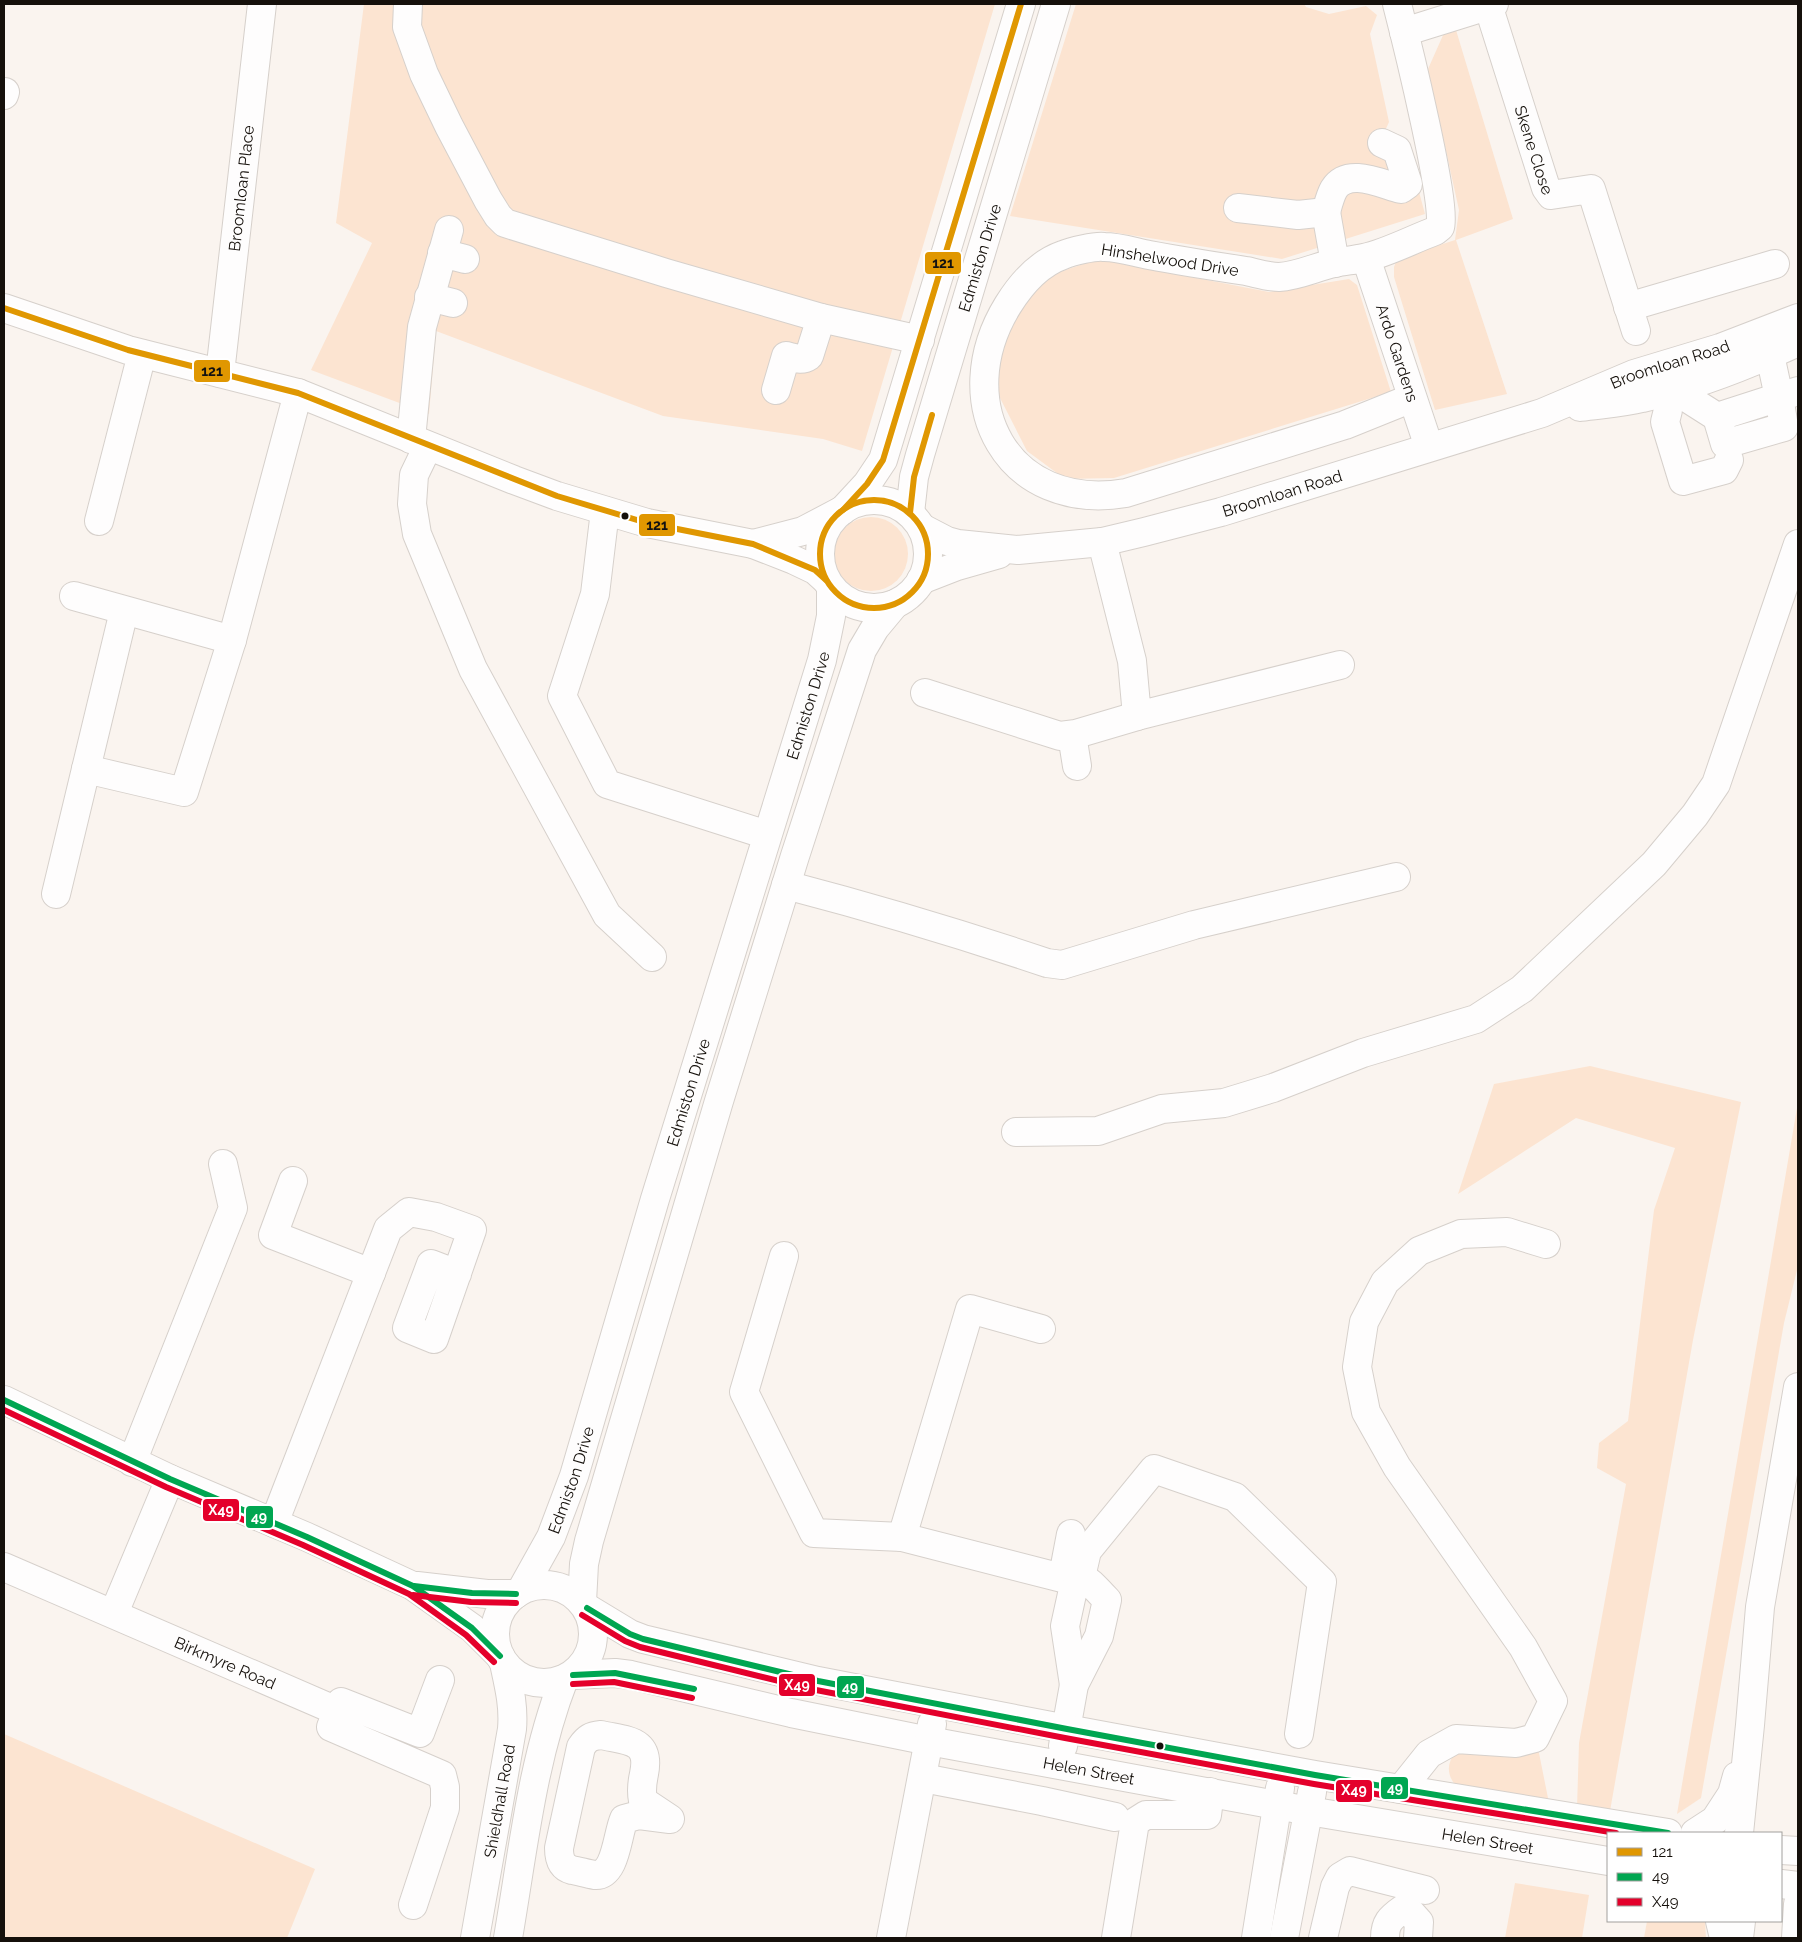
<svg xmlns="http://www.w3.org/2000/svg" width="1802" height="1942" font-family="Raleway,sans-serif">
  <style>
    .green { fill: #fce4d1 }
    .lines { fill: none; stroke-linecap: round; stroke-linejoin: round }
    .minor-casing { stroke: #d6d0cb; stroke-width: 30 }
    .major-casing { stroke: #d6d0cb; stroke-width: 30 }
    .highway-casing { stroke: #d6d0cb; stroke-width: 30 }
    .minor { stroke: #fefdfd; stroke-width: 28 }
    .major { stroke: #fefdfd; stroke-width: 28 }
    .highway { stroke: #fefdfd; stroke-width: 28 }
    .bus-1-casing { stroke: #fff; stroke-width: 10 }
    .bus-2-casing { stroke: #fff; stroke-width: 10 }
    .bus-3-casing { stroke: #fff; stroke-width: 10 }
    .bus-1 { stroke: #e09701; stroke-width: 6 }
    .bus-2 { stroke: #00a651; stroke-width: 6 }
    .bus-3 { stroke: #e4002b; stroke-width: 6 }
    .bus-dot { fill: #15100b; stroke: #fff; stroke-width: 2 }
    .labels { text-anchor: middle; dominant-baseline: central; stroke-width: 4; stroke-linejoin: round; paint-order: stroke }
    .street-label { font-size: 16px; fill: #15100b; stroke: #fff }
    .line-badge { stroke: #fff; stroke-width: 2 }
    .badge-label { font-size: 14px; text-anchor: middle; font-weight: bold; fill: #fff }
    .pale-badge-label { font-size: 14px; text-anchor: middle; font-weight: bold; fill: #111 }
  </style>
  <rect width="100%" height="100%" fill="#faf4ef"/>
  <g class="green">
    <polygon points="364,4 995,4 862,451 823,439 663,416 436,331 429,414 311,370 372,243 336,223"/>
    <polygon points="1076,4 1304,4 1306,7 1329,14 1366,6 1377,15 1370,34 1389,122 1384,133 1405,140 1425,214 1282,259 1010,216"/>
    <polygon points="1456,30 1513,219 1456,240 1507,394 1435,410 1394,277 1394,267 1397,259 1455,240 1459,210 1428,69 1444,33"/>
    <polygon points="1098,259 1269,292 1349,279 1357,285 1391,392 1114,478 1065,479 1027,451 999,396 999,354 1011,317 1042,278"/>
    <circle cx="871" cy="554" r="37"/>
    <polygon points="1590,1066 1741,1102 1693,1340 1610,1811 1577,1808 1579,1743 1626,1484 1597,1468 1599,1443 1628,1421 1654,1210 1675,1148 1576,1118 1458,1194 1494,1084"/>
    <polygon points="1798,1102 1798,1266 1784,1323 1701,1798 1677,1814"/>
    <polygon points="4,1734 315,1869 287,1938 4,1938"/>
    <path d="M1538,1748L1549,1803L1456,1786C1445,1773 1447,1759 1460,1749Z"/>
    <polygon points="1515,1883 1589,1895 1582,1938 1505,1938"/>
    <polygon points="1647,1921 1705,1921 1706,1938 1644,1938"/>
  </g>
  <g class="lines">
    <defs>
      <g id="minor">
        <polyline points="408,4 407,27 424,74 449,126 488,200 498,216 505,223 666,273 821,318 920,340"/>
        <path d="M1397,4C1405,35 1448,208 1440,227L1435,231C1413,239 1387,253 1364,258C1354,260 1344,261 1334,263C1316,267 1298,276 1279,277C1269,277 1256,273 1246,271C1213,266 1181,261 1149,255C1134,252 1119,247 1104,247C1095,246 1072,251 1063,255C1040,263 1021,284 1008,305C948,402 1007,513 1126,493L1345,425L1412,398"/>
        <path id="s1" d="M1488,5L1546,188L1551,195L1591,189L1636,331"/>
        <polyline points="1404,32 1494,4"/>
        <polyline points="4,95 5,92"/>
        <polyline points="1238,208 1298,215 1326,212 1335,263"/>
        <path d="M1326,212C1328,205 1330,196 1334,189C1348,167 1381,184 1401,189L1408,184L1397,150L1382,143"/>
        <polyline points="442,253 465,259"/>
        <path id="s2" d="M1366,258L1429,447"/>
        <polyline points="429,297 453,303"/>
        <polyline points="1628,307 1775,264"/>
        <polyline points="4,308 128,350 298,393 514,480 557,496 647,523 753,544 794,560 815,570 826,580"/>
        <path id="s3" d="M220,373L262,4"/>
        <polyline points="1673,389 1717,417 1779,397 1770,355"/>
        <path d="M776,390L786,356C795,358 802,361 809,356L821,318"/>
        <polyline points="1664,392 1668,410 1665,422 1683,481 1724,470 1729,460"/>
        <polyline points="1717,417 1725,444 1784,427 1779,397 1798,391"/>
        <polyline points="411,439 422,327 449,230"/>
        <polyline points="428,446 414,475 412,504 417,534 473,669 607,915 652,957"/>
        <polyline points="605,511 595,594 562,696 607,784 767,835"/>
        <polyline points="99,521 142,354"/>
        <polyline points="1102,542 1132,661 1137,716 1340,665"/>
        <polyline points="753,544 803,531 841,511"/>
        <polyline points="74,596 232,640"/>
        <polyline points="925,693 1060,736 1076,734 1137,716"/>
        <polyline points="1072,735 1077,766"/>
        <polyline points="86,769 124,611"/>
        <path d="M786,885C874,908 961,934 1047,963L1062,965L1194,925L1396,877"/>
        <polyline points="56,894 86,769 184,792 232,640 298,393"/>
        <polyline points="1016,1132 1098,1131 1162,1109 1224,1103 1273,1088 1363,1053 1476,1019 1522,989 1654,864 1695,815 1716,784 1798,544"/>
        <polyline points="293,1181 273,1235 371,1273"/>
        <path d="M784,1256L744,1392L814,1533L902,1537L1062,1578C1090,1576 1088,1581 1107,1600L1099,1636L1074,1685L1063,1746"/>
        <polyline points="4,1400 170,1479 307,1537 413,1586 472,1628 500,1656"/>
        <polyline points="132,1462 233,1208 223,1164"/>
        <polyline points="274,1523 388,1229 409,1212 436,1217 472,1230 434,1339 407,1328 431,1264 457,1274"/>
        <polyline points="902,1537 970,1309 1041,1329"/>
        <path id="s4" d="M4,1567L337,1711"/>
        <polyline points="1063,1576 1071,1534"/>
        <polyline points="417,1586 487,1594 516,1594"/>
        <polyline points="587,1608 630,1634 643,1639 818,1681 1067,1729 1315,1775 1668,1833"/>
        <polyline points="114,1613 170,1479"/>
        <path id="s5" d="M573,1675L615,1673L631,1675L791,1713L929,1741L1309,1811L1608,1861"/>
        <polyline points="1074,1685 1065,1626 1072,1594 1081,1577 1087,1551 1154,1469 1235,1497 1322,1582 1299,1734"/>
        <path d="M601,1735C627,1741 651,1739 644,1774C642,1783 641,1791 643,1801L670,1819L639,1815L624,1819C617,1835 616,1876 595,1875C587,1874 579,1871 572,1870C561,1867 559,1858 559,1848L581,1747C587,1738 591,1736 601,1735Z"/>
        <polyline points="923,1778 1042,1801 1115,1817"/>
        <polyline points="1401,1789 1429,1754 1456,1739 1516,1743 1535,1738 1553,1701 1523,1647 1397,1467 1366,1412 1357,1367 1364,1322 1385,1282 1419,1251 1461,1234 1507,1232 1546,1244"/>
        <polyline points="1781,1850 1798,1851"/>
        <polyline points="1781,1884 1798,1886"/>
        <polyline points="413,1905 445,1808 445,1787 442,1775 331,1727 341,1702 420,1733 440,1680"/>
        <polyline points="891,1938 932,1724"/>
        <polyline points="1116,1938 1135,1822 1146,1815 1207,1815 1210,1792"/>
        <polyline points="1256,1938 1280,1788"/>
        <polyline points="1284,1938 1312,1792"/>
        <polyline points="1323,1938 1335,1887 1340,1877 1350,1871 1425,1890"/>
        <path d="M1385,1938C1385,1923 1390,1918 1403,1909L1411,1913L1419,1922L1418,1938"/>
      </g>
      <g id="major">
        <path d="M1580,407C1601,404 1622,403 1642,398C1695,386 1748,365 1798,342"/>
        <circle cx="874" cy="554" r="54"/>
        <polyline points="843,510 867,484 883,460 1021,4"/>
        <path id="s6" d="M910,513L914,477L920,455L1056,4"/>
        <path id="s7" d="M922,528L947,541L958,544L1018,550L1102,542L1144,532L1221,512L1542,413L1634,374L1720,348L1798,318"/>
        <polyline points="921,580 957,566 999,554"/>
        <circle cx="544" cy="1634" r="49"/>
        <path id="s8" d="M522,1589L551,1537L574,1476L655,1199L822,660L831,616V588"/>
        <polyline points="582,1602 584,1564 589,1541 719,1101 795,856 862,650 875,628 895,604"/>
        <path id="s9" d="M475,1938L512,1729C514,1706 509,1686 504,1663"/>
        <path d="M508,1938C523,1851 532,1761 564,1679"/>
      </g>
      <g id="highway">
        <polyline points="1695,1833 1715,1820 1732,1794 1737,1776"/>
        <polyline points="1739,1833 1750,1725 1760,1607 1798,1387"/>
        <polyline points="1720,1921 1724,1938"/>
        <polyline points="1739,1938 1741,1921"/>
        <polyline points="1796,1938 1798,1904"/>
      </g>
    </defs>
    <use href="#minor" class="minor-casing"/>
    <use href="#major" class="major-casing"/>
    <use href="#highway" class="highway-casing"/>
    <use href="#minor" class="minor"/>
    <use href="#major" class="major"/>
    <use href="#highway" class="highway"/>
    <defs>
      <g id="bus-1">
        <polyline points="4,308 128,350 298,393 557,496 647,523 753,544 815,570 826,580"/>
        <circle cx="874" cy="554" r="54"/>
        <polyline points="843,510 867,484 883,460 1021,4"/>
        <polyline points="910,513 914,477 932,415"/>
      </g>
      <g id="bus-2">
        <polyline points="4,1400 170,1479 307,1537 413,1586 472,1628 500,1656"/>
        <polyline points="414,1586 472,1593 516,1594"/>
        <polyline points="587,1608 630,1634 643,1639 818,1681 1067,1729 1315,1775 1668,1833"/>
        <polyline points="573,1675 615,1673 694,1689"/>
      </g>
      <g id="bus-3">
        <polyline points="4,1410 166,1487 303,1545 409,1594 466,1635 494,1662"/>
        <polyline points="413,1595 471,1602 516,1603"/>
        <polyline points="582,1615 625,1641 640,1647 816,1690 1065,1738 1314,1784 1616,1833"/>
        <polyline points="573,1684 614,1682 692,1698"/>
      </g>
    </defs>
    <use href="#bus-1" class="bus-1-casing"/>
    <use href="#bus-2" class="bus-2-casing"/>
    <use href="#bus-3" class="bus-3-casing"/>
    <use href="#bus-1" class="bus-1"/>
    <use href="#bus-2" class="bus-2"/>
    <use href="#bus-3" class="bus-3"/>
  </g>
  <g class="bus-dot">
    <circle cx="625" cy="516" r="4.5"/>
    <circle cx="1160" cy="1746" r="4.5"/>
  </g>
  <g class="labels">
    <g class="street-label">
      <text stroke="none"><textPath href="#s1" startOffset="152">Skene Close</textPath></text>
      <text stroke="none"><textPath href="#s3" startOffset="186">Broomloan Place</textPath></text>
      <text stroke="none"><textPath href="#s6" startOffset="265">Edmiston Drive</textPath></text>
      <text transform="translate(1170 260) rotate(9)">Hinshelwood Drive</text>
      <text stroke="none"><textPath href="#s2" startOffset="100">Ardo Gardens</textPath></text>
      <text stroke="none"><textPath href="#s7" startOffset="780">Broomloan Road</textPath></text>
      <text stroke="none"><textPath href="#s7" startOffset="371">Broomloan Road</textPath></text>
      <text stroke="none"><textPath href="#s8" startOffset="930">Edmiston Drive</textPath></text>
      <text stroke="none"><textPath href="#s8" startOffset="525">Edmiston Drive</textPath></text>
      <text stroke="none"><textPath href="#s8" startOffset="120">Edmiston Drive</textPath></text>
      <text stroke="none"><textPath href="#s4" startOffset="241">Birkmyre Road</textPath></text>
      <text stroke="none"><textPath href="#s5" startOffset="526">Helen Street</textPath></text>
      <text stroke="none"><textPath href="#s9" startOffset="139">Shieldhall Road</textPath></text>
      <text stroke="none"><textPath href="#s5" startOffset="931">Helen Street</textPath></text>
    </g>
  </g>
  <g class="line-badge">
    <rect x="924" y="251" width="38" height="24" rx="5" fill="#e09701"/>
    <rect x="193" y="359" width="38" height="24" rx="5" fill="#e09701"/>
    <rect x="638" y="513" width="38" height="24" rx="5" fill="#e09701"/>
    <rect x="202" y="1498" width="38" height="24" rx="5" fill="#e4002b"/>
    <rect x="245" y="1505" width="29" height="24" rx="5" fill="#00a651"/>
    <rect x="778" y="1673" width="38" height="24" rx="5" fill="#e4002b"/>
    <rect x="836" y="1675" width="29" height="24" rx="5" fill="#00a651"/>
    <rect x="1380" y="1776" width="29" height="24" rx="5" fill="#00a651"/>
    <rect x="1335" y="1779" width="38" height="24" rx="5" fill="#e4002b"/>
  </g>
  <g class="badge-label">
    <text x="221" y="1515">X49</text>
    <text x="259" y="1522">49</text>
    <text x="797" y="1690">X49</text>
    <text x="850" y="1692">49</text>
    <text x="1395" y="1793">49</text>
    <text x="1354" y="1795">X49</text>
  </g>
  <g class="pale-badge-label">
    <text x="943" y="268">121</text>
    <text x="212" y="376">121</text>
    <text x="657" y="530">121</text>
  </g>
  <rect width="1802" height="1942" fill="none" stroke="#15100b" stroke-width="10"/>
  <rect x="1607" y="1832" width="175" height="90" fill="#ffffff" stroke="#a19f9d"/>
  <rect x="1617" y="1848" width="25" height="8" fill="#e09701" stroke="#a19f9d"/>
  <text x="1652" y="1857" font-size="15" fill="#15100b">121</text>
  <rect x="1617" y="1873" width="25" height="8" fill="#00a651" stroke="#a19f9d"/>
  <text x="1652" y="1882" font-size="15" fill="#15100b">49</text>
  <rect x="1617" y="1898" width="25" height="8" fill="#e4002b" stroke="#a19f9d"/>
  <text x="1652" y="1907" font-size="15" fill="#15100b">X49</text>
</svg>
